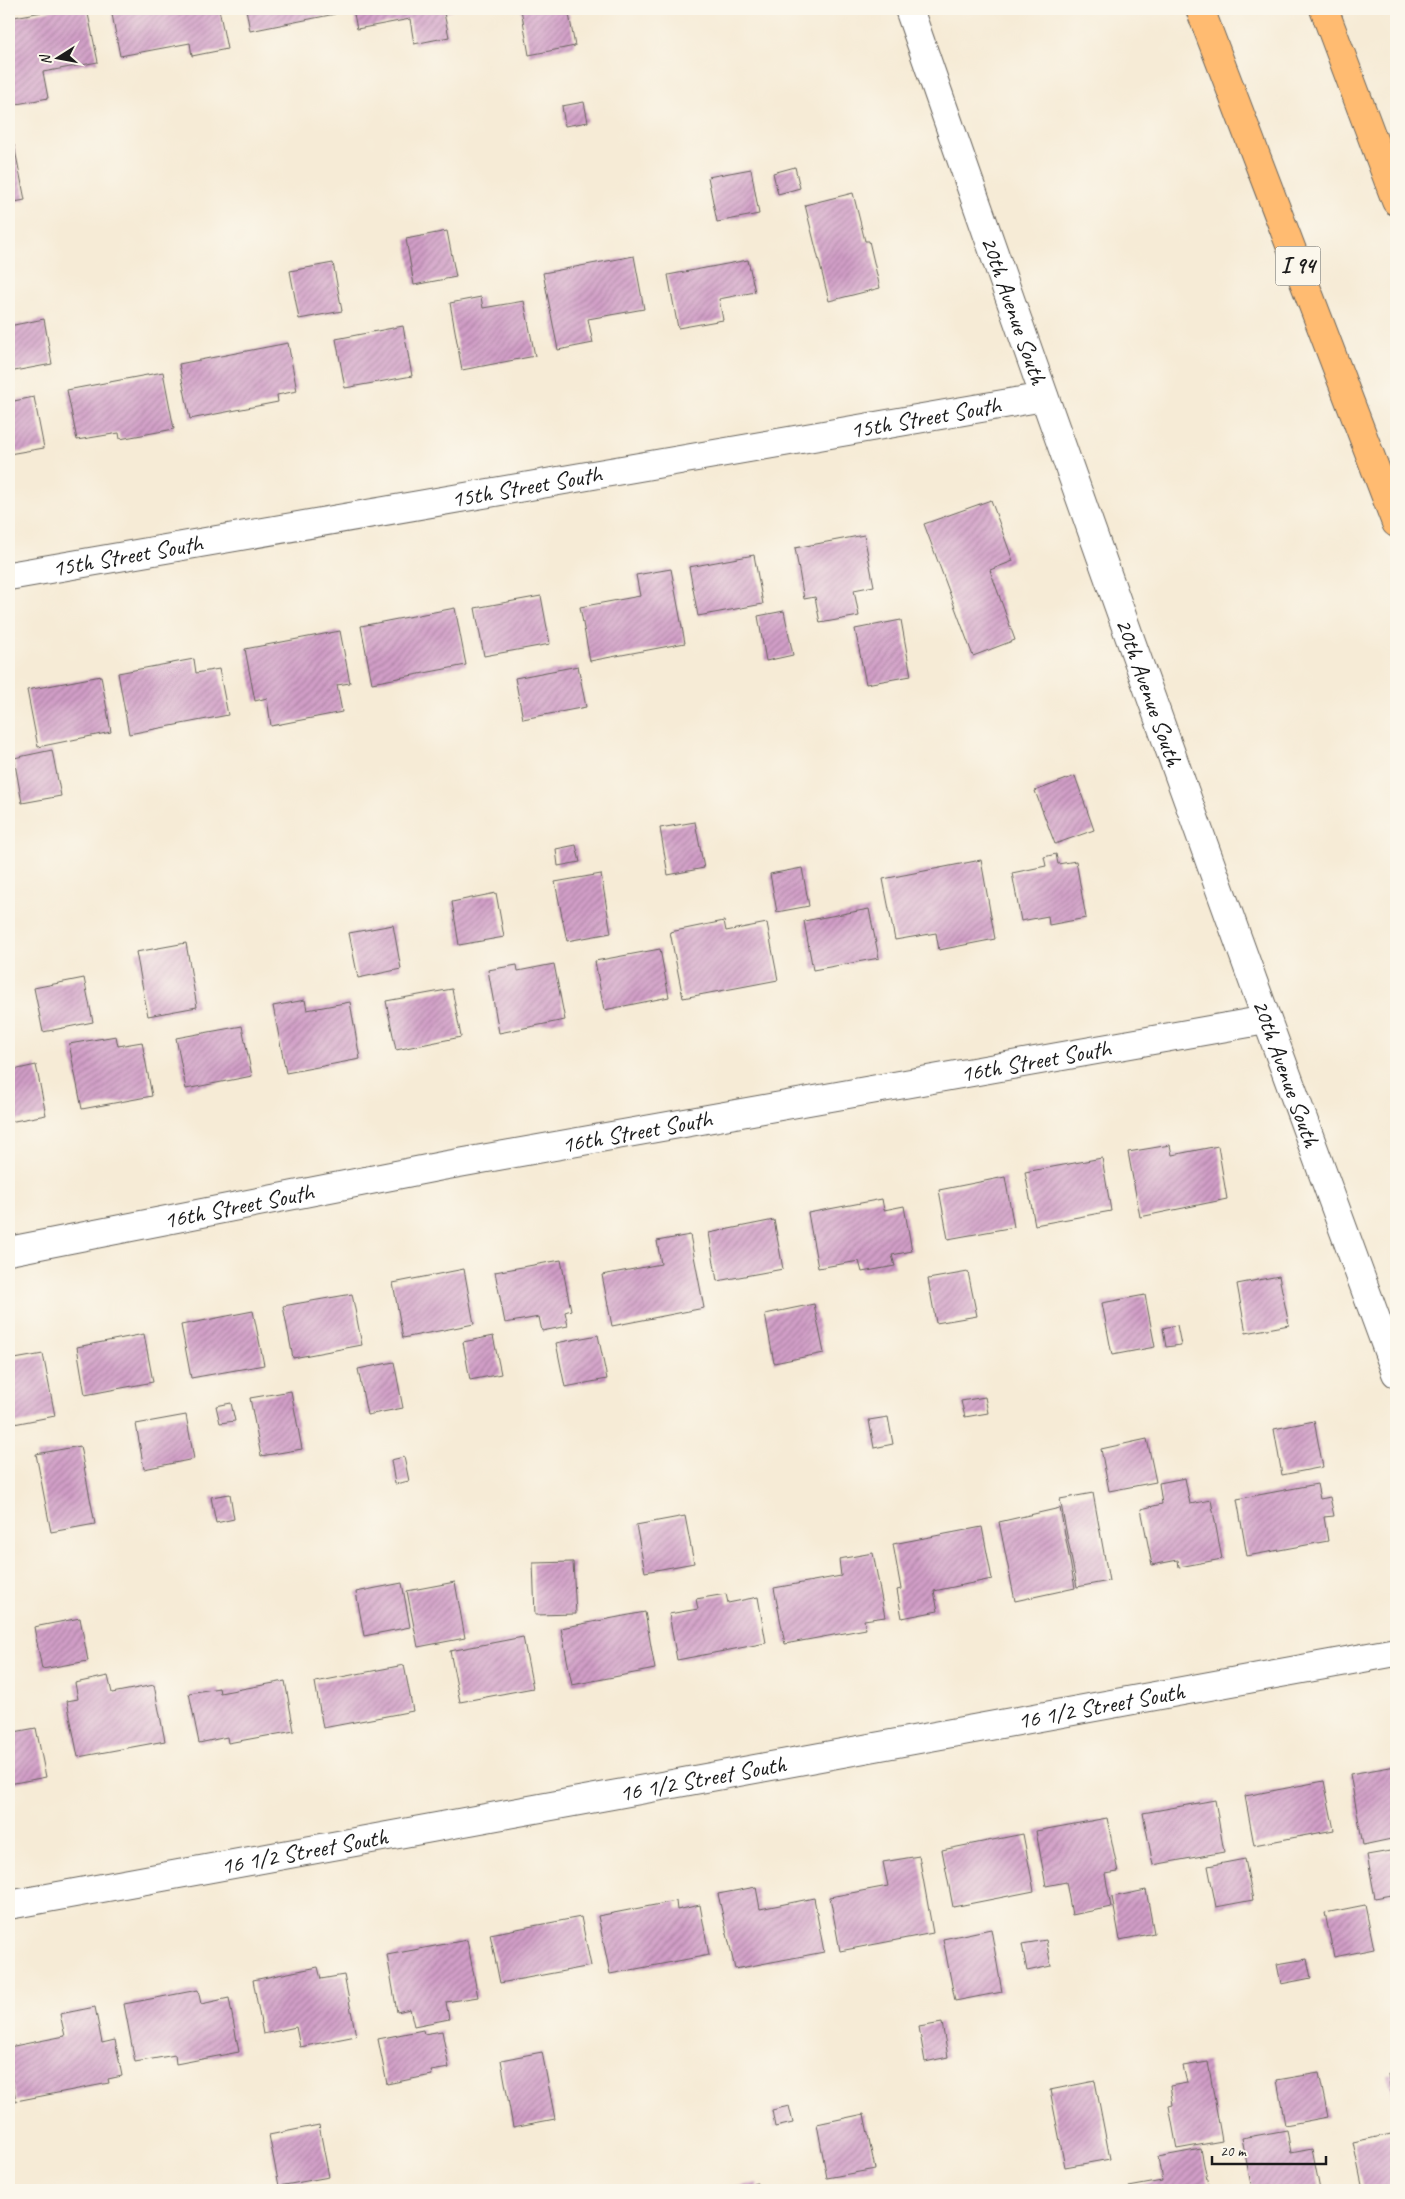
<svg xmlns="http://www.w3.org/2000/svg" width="1405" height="2199" font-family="Caveat,sans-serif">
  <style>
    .building { fill: url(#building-hatch) }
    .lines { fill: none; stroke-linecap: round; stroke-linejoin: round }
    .minor-casing { stroke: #68645d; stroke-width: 30 }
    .motorway-casing { stroke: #68645d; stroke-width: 30 }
    .minor { stroke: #fff; stroke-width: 28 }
    .motorway { stroke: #ffbb71; stroke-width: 28 }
    .labels { text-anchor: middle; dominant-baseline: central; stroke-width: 4.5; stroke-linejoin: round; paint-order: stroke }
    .shield { fill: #fbf7ec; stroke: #5f5e5a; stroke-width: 1 }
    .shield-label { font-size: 22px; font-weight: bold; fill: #1c1c1c }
    .street-label { font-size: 24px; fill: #1c1c1c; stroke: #fbf7ec }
  </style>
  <defs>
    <pattern id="building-hatch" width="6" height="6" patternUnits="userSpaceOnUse" patternTransform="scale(1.25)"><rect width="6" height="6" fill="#d19ec7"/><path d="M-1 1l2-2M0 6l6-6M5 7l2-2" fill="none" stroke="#a980a1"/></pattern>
  </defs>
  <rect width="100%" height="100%" fill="#fbf7ec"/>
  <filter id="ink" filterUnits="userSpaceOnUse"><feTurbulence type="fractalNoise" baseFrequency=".02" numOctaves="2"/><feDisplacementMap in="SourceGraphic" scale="10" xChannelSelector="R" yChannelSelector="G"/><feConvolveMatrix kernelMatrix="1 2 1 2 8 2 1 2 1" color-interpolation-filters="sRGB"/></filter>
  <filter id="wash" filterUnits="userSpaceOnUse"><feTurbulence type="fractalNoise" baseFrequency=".0096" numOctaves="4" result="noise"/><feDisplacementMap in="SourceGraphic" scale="20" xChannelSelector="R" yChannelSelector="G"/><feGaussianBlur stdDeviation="1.12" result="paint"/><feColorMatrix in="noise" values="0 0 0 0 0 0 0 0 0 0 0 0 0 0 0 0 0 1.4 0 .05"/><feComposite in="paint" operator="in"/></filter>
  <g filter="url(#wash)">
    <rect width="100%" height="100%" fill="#f6ebd6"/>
    <g id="blocks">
      <g class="building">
        <polygon points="59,9 87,9 98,62 43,72 48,98 12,105 9,89 9,18"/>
        <polygon points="111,9 219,9 227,49 192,56 190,43 120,56"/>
        <polygon points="246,9 334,9 335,14 250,31"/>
        <polygon points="353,9 452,9 452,11 444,13 449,37 414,44 410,19 357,29"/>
        <polygon points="521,9 568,9 575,46 529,55"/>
        <polygon points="584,102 588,122 565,126 562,106"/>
        <polygon points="14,145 25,200 9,203 9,146"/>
        <polygon points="795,167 800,188 778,194 773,173"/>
        <polygon points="751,169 759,214 717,222 708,177"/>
        <polygon points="853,193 865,241 869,241 880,288 829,301 805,205"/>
        <polygon points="447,231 456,277 414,285 406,239"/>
        <polygon points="634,256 644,309 588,319 593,343 558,350 543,273"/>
        <polygon points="748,260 755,292 719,299 723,320 678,328 668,275"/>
        <polygon points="333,263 342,311 299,319 290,271"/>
        <polygon points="481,297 483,308 524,301 535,356 462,370 450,303"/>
        <polygon points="44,319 52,364 9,372 9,326"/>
        <polygon points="403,326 412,376 345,388 336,339"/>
        <polygon points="288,343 297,391 277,395 278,402 190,419 179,364"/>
        <polygon points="163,372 174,429 120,439 119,433 77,440 67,390"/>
        <polygon points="34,397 44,448 9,454 9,402"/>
        <polygon points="991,500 1013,561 990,570 1015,640 973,656 924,524"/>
        <polygon points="864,535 874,586 854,590 859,616 820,623 815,597 804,599 795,548"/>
        <polygon points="754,555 763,604 698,616 689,567"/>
        <polygon points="671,569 685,643 590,661 580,607 640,596 636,575"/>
        <polygon points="541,596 550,644 484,656 475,608"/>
        <polygon points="455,608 466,665 372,683 361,626"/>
        <polygon points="784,611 793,655 766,661 758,616"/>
        <polygon points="901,620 911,676 866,684 855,629"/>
        <polygon points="340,631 350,683 337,685 342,712 271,726 267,698 255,701 245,649"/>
        <polygon points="194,659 196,673 219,669 228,715 129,734 118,673"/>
        <polygon points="578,666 586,707 523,719 515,678"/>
        <polygon points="101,676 111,732 38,747 27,690"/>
        <polygon points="52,750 61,796 22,803 14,758"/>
        <polygon points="1075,776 1094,830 1055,844 1035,791"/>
        <polygon points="695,822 704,868 668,875 660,828"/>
        <polygon points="576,845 580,862 558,866 556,849"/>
        <polygon points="1056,854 1058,864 1076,861 1086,918 1049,925 1048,916 1021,921 1012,873 1046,866 1044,857"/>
        <polygon points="981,860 995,939 939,950 936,933 895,940 883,879"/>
        <polygon points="802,868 809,906 777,912 770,874"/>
        <polygon points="601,874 611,933 567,941 555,882"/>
        <polygon points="496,893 504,937 459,945 452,902"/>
        <polygon points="869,909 879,958 813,970 804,921"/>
        <polygon points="724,921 726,931 767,923 778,980 683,998 670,932"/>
        <polygon points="393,925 401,969 358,978 349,933"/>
        <polygon points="186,943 197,1007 148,1016 136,952"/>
        <polygon points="660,949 669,997 604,1010 595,961"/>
        <polygon points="554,964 565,1020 499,1033 488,970 517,965 518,971"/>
        <polygon points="84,978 93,1022 43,1032 34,988"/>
        <polygon points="452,989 461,1037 396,1050 386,1001"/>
        <polygon points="305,1000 307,1010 350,1002 360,1059 286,1073 273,1006"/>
        <polygon points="242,1026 252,1076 186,1089 176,1038"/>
        <polygon points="116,1036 118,1046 142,1042 152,1096 82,1109 69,1044"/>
        <polygon points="36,1065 46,1115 9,1122 9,1071"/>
        <polygon points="1170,1145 1172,1155 1218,1146 1227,1199 1140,1217 1128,1152"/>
        <polygon points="1102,1158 1111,1211 1035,1225 1025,1172"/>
        <polygon points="1005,1177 1014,1227 948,1239 939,1190"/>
        <polygon points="882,1199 884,1210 904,1206 912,1251 892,1255 895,1266 862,1272 859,1261 818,1268 808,1213"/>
        <polygon points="774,1220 783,1269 717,1281 709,1233"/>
        <polygon points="690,1235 704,1308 612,1326 602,1275 661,1264 657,1241"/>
        <polygon points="561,1260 571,1310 565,1312 568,1326 542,1331 539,1317 505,1323 495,1272"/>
        <polygon points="464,1269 474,1324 403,1338 393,1283"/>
        <polygon points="968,1272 977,1316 936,1323 928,1279"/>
        <polygon points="1279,1276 1289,1325 1246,1333 1237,1284"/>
        <polygon points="352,1294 362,1345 293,1358 283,1306"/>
        <polygon points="1145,1295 1155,1347 1112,1355 1102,1303"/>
        <polygon points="814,1304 824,1353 774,1363 765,1314"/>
        <polygon points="253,1311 264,1365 191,1378 181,1325"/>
        <polygon points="1177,1325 1181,1345 1166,1347 1163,1328"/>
        <polygon points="144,1334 153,1382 85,1395 77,1347"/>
        <polygon points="598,1335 607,1379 565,1387 556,1343"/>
        <polygon points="493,1336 501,1374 470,1380 463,1342"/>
        <polygon points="43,1354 55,1416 9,1425 9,1360"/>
        <polygon points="394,1362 403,1408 367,1415 358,1369"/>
        <polygon points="291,1391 302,1449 261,1456 250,1398"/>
        <polygon points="985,1397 988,1413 965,1417 961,1401"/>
        <polygon points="231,1403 235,1421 220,1423 216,1406"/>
        <polygon points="186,1415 194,1459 144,1469 136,1424"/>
        <polygon points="888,1417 893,1444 874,1448 869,1420"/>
        <polygon points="1314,1421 1323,1467 1282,1475 1274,1429"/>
        <polygon points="1147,1439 1156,1482 1109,1491 1101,1449"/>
        <polygon points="80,1446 95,1524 51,1532 36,1454"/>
        <polygon points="404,1457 409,1481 395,1484 391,1460"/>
        <polygon points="1185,1478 1190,1504 1211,1500 1222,1559 1179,1567 1178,1560 1152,1565 1141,1509 1162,1504 1159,1483"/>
        <polygon points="1317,1484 1320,1499 1330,1497 1334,1516 1324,1517 1328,1541 1247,1556 1237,1499"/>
        <polygon points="1093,1493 1109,1581 1077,1587 1060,1499"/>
        <polygon points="230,1494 234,1519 216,1523 211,1497"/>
        <polygon points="1060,1508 1075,1588 1015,1601 999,1522"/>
        <polygon points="685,1516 694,1563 645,1572 636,1525"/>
        <polygon points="982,1527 992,1579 934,1591 938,1611 902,1618 897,1590 901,1589 893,1544"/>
        <polygon points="873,1553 885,1617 864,1620 866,1629 785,1644 774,1588 841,1576 839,1559"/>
        <polygon points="573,1562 576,1614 535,1615 533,1563"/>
        <polygon points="455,1582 465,1638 418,1647 407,1591"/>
        <polygon points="402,1583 410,1627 364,1636 356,1592"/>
        <polygon points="726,1594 728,1603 758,1597 766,1643 677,1660 669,1614 698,1609 696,1599"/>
        <polygon points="645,1612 655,1669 572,1685 561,1628"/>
        <polygon points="80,1618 88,1661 42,1669 34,1627"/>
        <polygon points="523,1637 533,1688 460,1702 450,1651"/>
        <polygon points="404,1665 413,1711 323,1728 315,1682"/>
        <polygon points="108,1676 112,1693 154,1685 165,1741 78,1757 67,1701 78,1699 75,1683"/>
        <polygon points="285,1681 294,1731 228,1743 227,1737 199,1743 189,1693 219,1688 220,1693"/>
        <polygon points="36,1728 46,1777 9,1784 9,1733"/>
        <polygon points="1396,1766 1396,1838 1363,1845 1350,1774"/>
        <polygon points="1324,1781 1334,1830 1254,1845 1245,1796"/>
        <polygon points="1215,1800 1224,1852 1153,1865 1143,1813"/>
        <polygon points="1107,1818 1118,1872 1105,1874 1111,1907 1072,1915 1066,1882 1046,1886 1036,1831"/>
        <polygon points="1023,1834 1034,1891 953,1907 942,1850"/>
        <polygon points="1396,1850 1396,1894 1375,1898 1367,1855"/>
        <polygon points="919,1856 933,1933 840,1951 830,1897 888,1886 883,1862"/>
        <polygon points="1245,1859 1253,1900 1216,1907 1208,1866"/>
        <polygon points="756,1887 760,1909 814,1898 824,1952 735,1969 718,1894"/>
        <polygon points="1146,1890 1154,1933 1120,1940 1112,1897"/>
        <polygon points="676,1901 677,1910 700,1905 709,1955 610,1974 598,1916"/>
        <polygon points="1365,1905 1374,1949 1334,1957 1325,1913"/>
        <polygon points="581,1917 591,1966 500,1983 490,1934"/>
        <polygon points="991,1929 1002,1992 955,2001 943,1939"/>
        <polygon points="467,1940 478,1997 446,2002 449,2019 414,2026 410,2009 397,2012 387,1955"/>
        <polygon points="1046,1940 1051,1966 1027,1971 1022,1944"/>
        <polygon points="1307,1959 1311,1978 1281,1984 1277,1964"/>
        <polygon points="318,1967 321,1979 344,1975 356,2036 300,2047 296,2027 263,2034 253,1980"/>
        <polygon points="198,1990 201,2004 229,1998 239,2052 176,2064 175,2055 135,2062 124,2004"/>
        <polygon points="95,2007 102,2043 115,2040 122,2076 108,2079 109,2083 16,2101 9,2064 9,2047 65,2036 60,2014"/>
        <polygon points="942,2023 948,2057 925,2062 919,2027"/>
        <polygon points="423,2030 424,2034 442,2031 449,2068 431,2071 432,2075 387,2084 378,2039"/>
        <polygon points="542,2052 555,2119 513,2127 501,2060"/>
        <polygon points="1208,2062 1222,2141 1177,2149 1169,2106 1173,2105 1170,2086 1187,2083 1183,2066"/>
        <polygon points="1319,2073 1328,2117 1285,2125 1277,2080"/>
        <polygon points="1396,2073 1396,2113 1395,2113 1388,2074"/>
        <polygon points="1095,2081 1110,2159 1065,2167 1050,2090"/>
        <polygon points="789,2106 793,2123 775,2127 772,2110"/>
        <polygon points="864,2114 875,2169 827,2178 817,2124"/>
        <polygon points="319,2125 329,2177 279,2186 269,2135"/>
        <polygon points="1287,2130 1291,2153 1312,2149 1320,2190 1252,2190 1242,2138"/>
        <polygon points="1396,2133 1396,2190 1363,2190 1353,2142"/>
        <polygon points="1201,2149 1209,2190 1130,2190 1129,2187 1162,2181 1158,2157"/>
        <polygon points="757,2183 758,2190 723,2190 723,2189"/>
      </g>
    </g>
  </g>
  <g filter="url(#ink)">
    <use href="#blocks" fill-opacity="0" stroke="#68645d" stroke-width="1"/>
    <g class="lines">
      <defs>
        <g id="minor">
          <path id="s1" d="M909,9C1067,465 1229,920 1396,1373"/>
          <path id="s2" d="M9,576L1044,397"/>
          <path id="s3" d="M9,1251L442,1166L1266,1020"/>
          <path id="s4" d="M9,1905L1396,1652"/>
        </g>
        <g id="motorway">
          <polyline points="1200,9 1396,523"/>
          <polyline points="1324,9 1396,201"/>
        </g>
      </defs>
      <use href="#minor" class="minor-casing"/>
      <use href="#motorway" class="motorway-casing"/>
      <use href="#minor" class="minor"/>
      <use href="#motorway" class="motorway"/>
    </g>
  </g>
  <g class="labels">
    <rect class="shield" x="1275.5" y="246.5" width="45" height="39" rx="4"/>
    <g class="shield-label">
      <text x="1298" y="266">I 94</text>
    </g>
    <g class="street-label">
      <text stroke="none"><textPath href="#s1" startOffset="319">20th Avenue South</textPath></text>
      <text stroke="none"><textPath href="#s2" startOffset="930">15th Street South</textPath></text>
      <text stroke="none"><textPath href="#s2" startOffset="525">15th Street South</textPath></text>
      <text stroke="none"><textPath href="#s2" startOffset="120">15th Street South</textPath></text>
      <text stroke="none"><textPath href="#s1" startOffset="724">20th Avenue South</textPath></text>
      <text stroke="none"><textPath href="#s3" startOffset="1044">16th Street South</textPath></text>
      <text stroke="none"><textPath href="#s1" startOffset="1129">20th Avenue South</textPath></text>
      <text stroke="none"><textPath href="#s3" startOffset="639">16th Street South</textPath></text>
      <text stroke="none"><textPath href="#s3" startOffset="234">16th Street South</textPath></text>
      <text stroke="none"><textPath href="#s4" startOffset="1110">16 1/2 Street South</textPath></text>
      <text stroke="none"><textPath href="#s4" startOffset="705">16 1/2 Street South</textPath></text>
      <text stroke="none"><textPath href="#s4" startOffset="300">16 1/2 Street South</textPath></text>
    </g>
  </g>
  <rect width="1405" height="2199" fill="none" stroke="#fbf7ec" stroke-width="30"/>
  <g transform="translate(58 58) rotate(259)" stroke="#fbf7ec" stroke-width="4" paint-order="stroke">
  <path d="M0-4L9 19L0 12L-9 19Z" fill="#1c1c1c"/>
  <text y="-8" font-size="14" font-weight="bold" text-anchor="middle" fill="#1c1c1c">N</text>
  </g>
  <path d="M1212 2156v8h114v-8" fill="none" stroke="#1c1c1c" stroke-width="2.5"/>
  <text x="1220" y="2156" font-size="15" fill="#1c1c1c" stroke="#fbf7ec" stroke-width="4" paint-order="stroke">20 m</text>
</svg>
